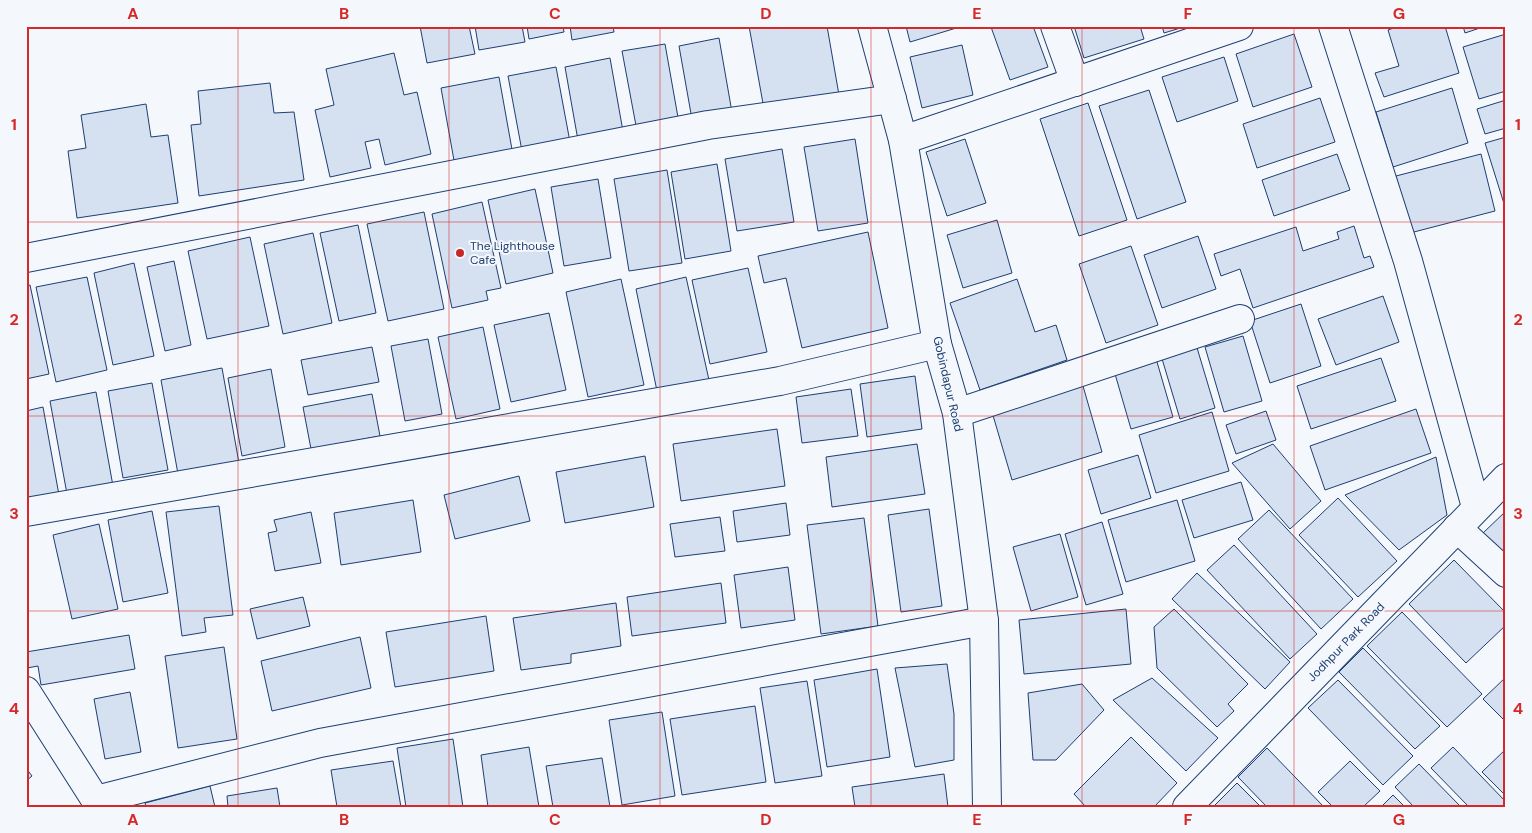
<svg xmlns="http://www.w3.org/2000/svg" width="1532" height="833" font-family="'DM Sans',sans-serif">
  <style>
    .building { fill: #d5e0f0; stroke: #1d3f73 }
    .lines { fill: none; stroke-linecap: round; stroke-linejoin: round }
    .street-casing { stroke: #1d3f73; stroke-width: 30 }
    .street { stroke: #f4f7fb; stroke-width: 28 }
    .grid { fill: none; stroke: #d62828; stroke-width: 1; stroke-opacity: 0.55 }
    .poi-dot { fill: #c62828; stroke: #f4f7fb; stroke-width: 2 }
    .labels { text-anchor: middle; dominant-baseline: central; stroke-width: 4; stroke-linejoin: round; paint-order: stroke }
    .poi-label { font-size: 12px; fill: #1d3f73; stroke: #f4f7fb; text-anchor: start }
    .street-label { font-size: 12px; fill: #1d3f73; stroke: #f4f7fb }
    .neatline { fill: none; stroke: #d62828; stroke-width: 2 }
    .grid-label { font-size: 16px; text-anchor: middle; font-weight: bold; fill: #d62828 }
  </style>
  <rect width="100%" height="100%" fill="#f4f7fb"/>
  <g class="building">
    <polygon points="420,26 469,26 475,54 427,63"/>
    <polygon points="475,26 522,26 525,42 479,50"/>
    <polygon points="527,26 563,26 564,32 529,39"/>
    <polygon points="570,26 613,26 614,32 572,40"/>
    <polygon points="749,26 827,26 839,95 764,109"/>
    <polygon points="906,26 963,26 910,42"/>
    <polygon points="994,26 1033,26 1048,67 1010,80 991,27"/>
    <polygon points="1074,26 1140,26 1144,39 1084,58"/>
    <polygon points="1162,26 1187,26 1164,33"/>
    <polygon points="1399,26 1445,26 1459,73 1384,97 1375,73 1399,66 1388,30"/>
    <polygon points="1463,26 1486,26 1465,33"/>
    <polygon points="1294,34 1312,87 1253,107 1236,54"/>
    <polygon points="1506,34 1506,91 1479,99 1463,47"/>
    <polygon points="719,38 733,118 693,125 679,46"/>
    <polygon points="665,44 679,123 637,131 622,51"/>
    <polygon points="962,45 973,95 922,108 910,57"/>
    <polygon points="394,53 404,95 417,92 431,154 385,165 379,139 365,142 371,168 330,177 315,110 334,105 326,69"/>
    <polygon points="1224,57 1238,101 1177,122 1162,77"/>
    <polygon points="610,58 624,137 579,146 565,67"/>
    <polygon points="556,67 570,142 522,151 508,76"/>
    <polygon points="499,77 513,155 455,166 441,88"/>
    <polygon points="270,83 274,113 294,112 304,180 199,196 191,125 201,124 198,91"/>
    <polygon points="1452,88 1468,143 1393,167 1376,112"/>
    <polygon points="1149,90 1186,202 1137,219 1099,106"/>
    <polygon points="1320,98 1335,142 1257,168 1243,124"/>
    <polygon points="1506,100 1506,128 1485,134 1477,109"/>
    <polygon points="1088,103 1127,220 1079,236 1040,119"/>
    <polygon points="146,104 151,137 168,135 178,203 77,218 68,151 86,148 81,115"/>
    <polygon points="1506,137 1506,210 1485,143"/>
    <polygon points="855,139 868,223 818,231 804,147"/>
    <polygon points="965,139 986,203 947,216 926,152"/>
    <polygon points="782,149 794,222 737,231 725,159"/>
    <polygon points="1337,154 1350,190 1274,216 1262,180"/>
    <polygon points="1481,154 1495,211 1410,233 1396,176"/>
    <polygon points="717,164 731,251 685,259 671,172"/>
    <polygon points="667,170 682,263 629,271 614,179"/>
    <polygon points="598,179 611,258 564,266 551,187"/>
    <polygon points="535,189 553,273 506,284 488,200"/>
    <polygon points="482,202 501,288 486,291 488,300 452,308 432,214"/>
    <polygon points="424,212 444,309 388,321 367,224"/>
    <polygon points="997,220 1012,273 963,288 947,235"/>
    <polygon points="358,225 376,313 339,321 320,233"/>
    <polygon points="1354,226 1364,258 1370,256 1374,267 1253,308 1240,269 1221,276 1214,254 1296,227 1303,251 1339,239 1337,232"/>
    <polygon points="868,232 888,328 802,348 786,278 764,283 758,256"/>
    <polygon points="313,233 332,323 283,334 264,244"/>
    <polygon points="1198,236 1216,289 1162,308 1144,255"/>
    <polygon points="250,237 269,326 207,339 188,251"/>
    <polygon points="1131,246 1158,325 1106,343 1079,264"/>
    <polygon points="174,261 191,345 165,351 147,267"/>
    <polygon points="134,263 154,356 113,365 94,273"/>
    <polygon points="748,268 767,352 710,364 692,280"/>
    <polygon points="87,277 107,370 56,382 36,287"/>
    <polygon points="686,277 709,380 657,391 636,289"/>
    <polygon points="621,279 644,385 588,397 566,292"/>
    <polygon points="1017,279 1035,332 1056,325 1067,360 980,390 950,303"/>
    <polygon points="30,285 49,374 26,379 26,286"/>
    <polygon points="1383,296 1399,342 1336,365 1318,319"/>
    <polygon points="1301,304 1321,366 1270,383 1250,321"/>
    <polygon points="549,313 566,390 511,402 494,325"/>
    <polygon points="483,327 500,409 456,419 438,337"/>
    <polygon points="1243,336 1262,401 1224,412 1205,347"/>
    <polygon points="428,339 442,414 405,421 391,346"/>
    <polygon points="1195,341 1215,408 1180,419 1160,352"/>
    <polygon points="372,347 379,382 308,395 301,360"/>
    <polygon points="1155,355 1173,417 1131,429 1113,367"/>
    <polygon points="1381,358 1396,401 1311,429 1297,386"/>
    <polygon points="222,368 239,463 178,474 161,380"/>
    <polygon points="271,369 285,447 242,456 228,378"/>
    <polygon points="915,376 922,429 867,437 860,384"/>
    <polygon points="152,383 168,470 123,478 108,391"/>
    <polygon points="1083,386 1102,452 1012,480 992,412"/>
    <polygon points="851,389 858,436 802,443 796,397"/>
    <polygon points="96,392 113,486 67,494 50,401"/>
    <polygon points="372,394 380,436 311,449 303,407"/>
    <polygon points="43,407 59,495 26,502 26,411"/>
    <polygon points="1416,409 1431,453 1325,490 1310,446"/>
    <polygon points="1266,411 1276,440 1236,454 1226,425"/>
    <polygon points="1212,412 1229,471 1156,493 1139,435"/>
    <polygon points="777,429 785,486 681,501 673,444"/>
    <polygon points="917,444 925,494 832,507 826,457"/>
    <polygon points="1273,444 1321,501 1290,529 1232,463"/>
    <polygon points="1138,455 1151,498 1101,514 1088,470"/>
    <polygon points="645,456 654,507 565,523 556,472"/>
    <polygon points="1436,457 1447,515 1399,550 1345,495"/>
    <polygon points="519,476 530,521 455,539 444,495"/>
    <polygon points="1241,482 1253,520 1194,538 1182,500"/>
    <polygon points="1338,498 1397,561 1358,597 1299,535"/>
    <polygon points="413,500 421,552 341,565 334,513"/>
    <polygon points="1177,500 1195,561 1126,582 1108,520"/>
    <polygon points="786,503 790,535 737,542 733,511"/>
    <polygon points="219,506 233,615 204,618 206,632 182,636 166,512"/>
    <polygon points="929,509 942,606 901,612 888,515"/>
    <polygon points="1269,510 1353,599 1321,629 1238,539"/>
    <polygon points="152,511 168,593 123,602 108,520"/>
    <polygon points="1506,511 1506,556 1483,533"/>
    <polygon points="311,512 321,563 275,571 268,533 277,531 274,520"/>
    <polygon points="720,517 725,551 675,557 670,524"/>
    <polygon points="864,518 878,626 821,634 807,525"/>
    <polygon points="1102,522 1123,594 1086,605 1065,534"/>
    <polygon points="99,524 118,609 72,619 53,535"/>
    <polygon points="1060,534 1078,597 1031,611 1013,547"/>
    <polygon points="1234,545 1317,634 1290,659 1207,570"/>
    <polygon points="1454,560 1506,613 1506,625 1466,663 1409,604"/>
    <polygon points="788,567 795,620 741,628 734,575"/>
    <polygon points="1197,573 1290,662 1265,689 1172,599"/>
    <polygon points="721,583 726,623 632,636 627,597"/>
    <polygon points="303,597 310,626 257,639 250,609"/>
    <polygon points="616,603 621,646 571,654 571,663 521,670 513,618"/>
    <polygon points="1126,609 1131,664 1024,674 1019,620"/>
    <polygon points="1174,609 1248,684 1228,704 1234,711 1217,727 1157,668 1154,627"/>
    <polygon points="1402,612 1482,694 1447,727 1367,646"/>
    <polygon points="486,616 494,671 395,687 386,632"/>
    <polygon points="129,635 135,669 41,685 38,666 27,668 26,652"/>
    <polygon points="360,637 371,688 272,711 261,661"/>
    <polygon points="224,647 237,739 178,748 165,656"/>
    <polygon points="1363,648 1440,726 1415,749 1339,672"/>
    <polygon points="947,664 954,714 954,760 915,767 895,668"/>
    <polygon points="877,669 890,757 827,767 814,680"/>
    <polygon points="1506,677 1506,722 1483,699"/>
    <polygon points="1152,678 1218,738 1186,771 1113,700"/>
    <polygon points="1338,680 1413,756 1383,785 1308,708"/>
    <polygon points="807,681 822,776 775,783 760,688"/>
    <polygon points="1082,684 1104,710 1056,760 1033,760 1028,693"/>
    <polygon points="130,692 141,752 105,759 94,699"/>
    <polygon points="755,706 766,782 682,795 670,719"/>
    <polygon points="662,712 675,796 622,805 609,720"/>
    <polygon points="1131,737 1177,783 1154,807 1086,807 1074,794"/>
    <polygon points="453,739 463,807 406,807 397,748"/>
    <polygon points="529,747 539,807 488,807 481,755"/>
    <polygon points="1453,747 1506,802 1506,807 1469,807 1431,768"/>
    <polygon points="1267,748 1324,807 1267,807 1238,777"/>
    <polygon points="1506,749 1506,796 1482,772"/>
    <polygon points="602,758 610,807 553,807 546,766"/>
    <polygon points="393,761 401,807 337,807 331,770"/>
    <polygon points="1350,761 1380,791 1363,807 1333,807 1318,792"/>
    <polygon points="1419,764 1461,807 1414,807 1395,787"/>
    <polygon points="26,768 32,776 26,781"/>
    <polygon points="944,774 948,807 855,807 852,787"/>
    <polygon points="1237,783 1261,807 1213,807"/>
    <polygon points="210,786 215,807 146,807 145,803"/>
    <polygon points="277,788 280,807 228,807 227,796"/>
    <polygon points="1393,795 1405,807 1381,807"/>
  </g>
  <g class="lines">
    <defs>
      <g id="street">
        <polyline points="872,26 903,140 937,344 957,413 984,621 987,807"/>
        <polyline points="1055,26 1075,82"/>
        <polyline points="1333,26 1408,261 1476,507"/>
        <polyline points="903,140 1239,26"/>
        <polyline points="26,258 708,125 892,99"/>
        <polyline points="957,413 1240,319"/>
        <polyline points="26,512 780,381 937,344"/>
        <polyline points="1457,528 1506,573"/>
        <polyline points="26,691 100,807"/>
        <polyline points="96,800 320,743 984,621"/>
        <polyline points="1187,807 1506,478"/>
      </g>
    </defs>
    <use href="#street" class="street-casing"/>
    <use href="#street" class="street"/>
  </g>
  <path class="grid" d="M238,26V807M449,26V807M660,26V807M871,26V807M1082,26V807M1294,26V807M26,222H1506M26,416H1506M26,611H1506"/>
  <circle class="poi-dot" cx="460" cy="253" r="5"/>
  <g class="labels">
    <g class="poi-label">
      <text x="470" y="246">The Lighthouse<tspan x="470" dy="14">Cafe</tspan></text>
    </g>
    <g class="street-label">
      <text transform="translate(948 384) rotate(77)">Gobindapur Road</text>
      <text transform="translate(1346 642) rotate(-46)">Jodhpur Park Road</text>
    </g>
  </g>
  <rect width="1532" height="833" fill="none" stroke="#f4f7fb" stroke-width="55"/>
  <rect x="28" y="28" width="1476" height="778" class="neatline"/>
  <g class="grid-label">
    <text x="133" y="19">A</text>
    <text x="344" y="19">B</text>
    <text x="555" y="19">C</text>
    <text x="766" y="19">D</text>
    <text x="977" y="19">E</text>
    <text x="1188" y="19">F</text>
    <text x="1399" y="19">G</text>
    <text x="14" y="130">1</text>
    <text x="1518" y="130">1</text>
    <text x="14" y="325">2</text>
    <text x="1518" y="325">2</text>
    <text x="14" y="519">3</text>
    <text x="1518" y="519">3</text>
    <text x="14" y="714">4</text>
    <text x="1518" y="714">4</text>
    <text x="133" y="825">A</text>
    <text x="344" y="825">B</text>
    <text x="555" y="825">C</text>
    <text x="766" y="825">D</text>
    <text x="977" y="825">E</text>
    <text x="1188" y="825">F</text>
    <text x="1399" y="825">G</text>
  </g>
</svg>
